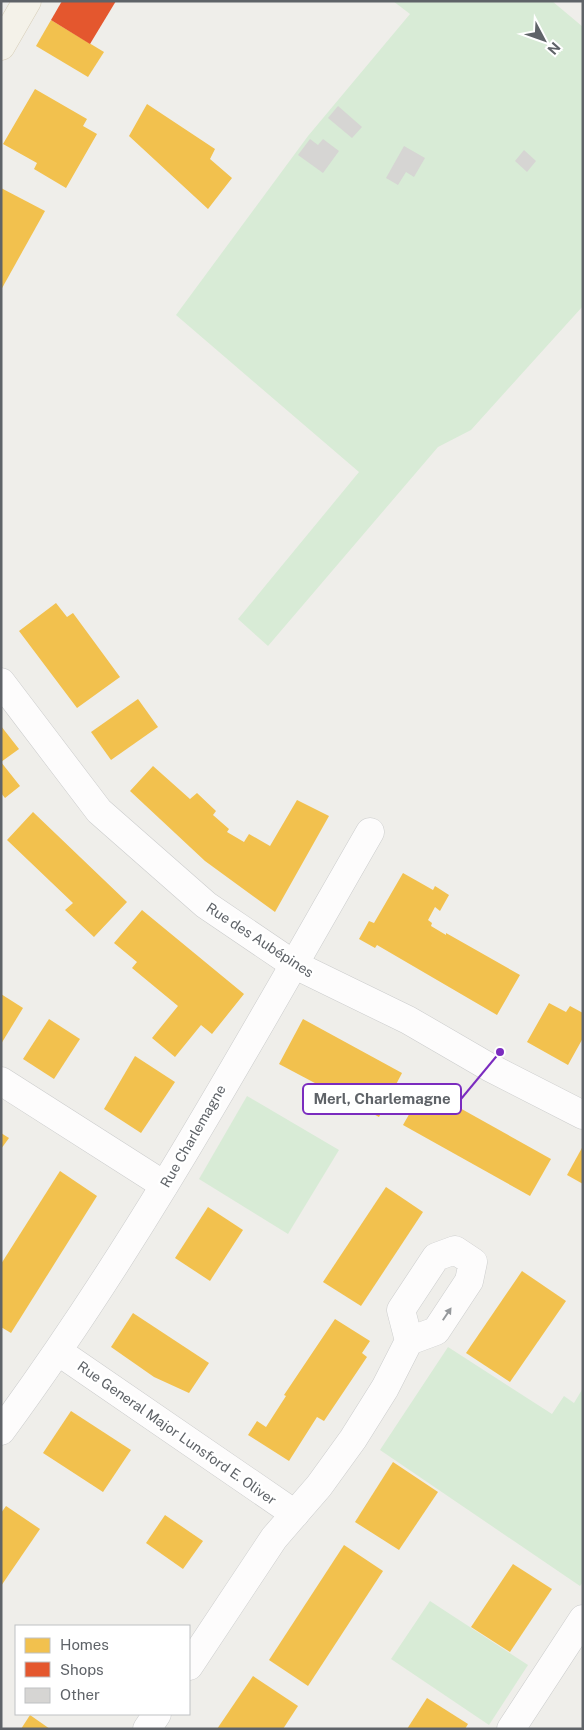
<svg xmlns="http://www.w3.org/2000/svg" width="584" height="1730" font-family="'Public Sans',sans-serif">
  <style>
    .green { fill: #d8ebd6 }
    .homes { fill: #f2c14e }
    .shops { fill: #e4572e }
    .building { fill: #d6d5d3 }
    .lines { fill: none; stroke-linecap: round; stroke-linejoin: round }
    .minor-casing { stroke: #cbcccc; stroke-width: 29 }
    .major-casing { stroke: #d7ceb8; stroke-width: 29 }
    .minor { stroke: #fdfcfc; stroke-width: 28 }
    .major { stroke: #f4f2e9; stroke-width: 28 }
    .oneway { fill: #96999c }
    .labels { text-anchor: middle; dominant-baseline: central; stroke-width: 5; stroke-linejoin: round; paint-order: stroke }
    .street-label { font-size: 14px; fill: #5f6368; stroke: #fff }
    .leader { fill: none; stroke: #7b2cbf; stroke-width: 2 }
    .callout-dot { fill: #7b2cbf; stroke: #fff; stroke-width: 2 }
    .callout { fill: #fff; stroke: #7b2cbf; stroke-width: 2 }
    .callout-label { font-size: 15px; text-anchor: middle; font-weight: bold; fill: #5f6368 }
  </style>
  <rect width="100%" height="100%" fill="#efeeea"/>
  <g class="green">
    <polygon points="393,1 552,1 583,27 583,306 471,430 438,447 268,646 238,619 359,472 176,315 308,136 410,14"/>
    <polygon points="247,1096 339,1150 288,1234 199,1179"/>
    <polygon points="448,1347 552,1414 564,1396 574,1403 583,1388 583,1582 580,1586 380,1450"/>
    <polygon points="430,1601 528,1665 489,1725 391,1659"/>
  </g>
  <g class="homes">
    <polygon points="51,20 104,52 88,77 36,46"/>
    <polygon points="35,89 87,119 83,126 97,134 66,188 34,169 37,163 3,144"/>
    <polygon points="147,104 215,149 210,159 232,178 208,209 129,136"/>
    <polygon points="1,188 45,211 1,290"/>
    <polygon points="56,603 67,617 73,613 120,677 77,708 19,631"/>
    <polygon points="138,699 158,727 111,760 91,732"/>
    <polygon points="1,726 19,749 1,762 20,786 5,798 1,793"/>
    <polygon points="153,766 190,799 197,793 216,811 213,815 229,829 227,832 244,842 249,834 270,846 297,800 329,816 275,912 205,861 130,791"/>
    <polygon points="33,812 127,902 94,937 65,910 73,903 7,840"/>
    <polygon points="403,873 433,890 435,886 449,895 440,911 435,907 428,920 432,923 431,926 446,935 446,933 520,975 497,1015 377,945 375,948 359,939 369,921 374,923"/>
    <polygon points="142,910 244,994 212,1034 201,1025 175,1057 152,1038 178,1006 132,968 137,962 114,943"/>
    <polygon points="1,994 23,1008 1,1044"/>
    <polygon points="549,1003 566,1012 570,1006 583,1013 583,1038 568,1065 527,1042"/>
    <polygon points="49,1019 80,1039 54,1079 23,1059"/>
    <polygon points="303,1019 402,1073 379,1117 279,1064"/>
    <polygon points="135,1056 175,1082 141,1133 104,1109"/>
    <polygon points="424,1088 551,1159 530,1196 403,1125"/>
    <polygon points="1,1133 9,1138 1,1149"/>
    <polygon points="583,1146 583,1184 567,1175"/>
    <polygon points="60,1171 97,1196 11,1333 1,1327 1,1264"/>
    <polygon points="386,1187 423,1212 361,1306 323,1282"/>
    <polygon points="208,1207 243,1230 210,1281 175,1258"/>
    <polygon points="522,1271 566,1301 510,1382 466,1353"/>
    <polygon points="133,1313 209,1363 189,1393 154,1377 111,1347"/>
    <polygon points="335,1319 370,1341 362,1353 367,1357 324,1421 317,1417 289,1461 248,1435 257,1421 266,1427 286,1396 284,1395"/>
    <polygon points="71,1411 131,1450 103,1492 43,1453"/>
    <polygon points="393,1462 438,1492 399,1550 355,1522"/>
    <polygon points="6,1506 40,1529 1,1586 1,1513"/>
    <polygon points="165,1515 203,1541 183,1569 146,1543"/>
    <polygon points="344,1545 383,1571 308,1686 269,1660"/>
    <polygon points="513,1564 552,1589 510,1652 471,1627"/>
    <polygon points="253,1676 298,1706 283,1729 217,1729"/>
    <polygon points="427,1698 468,1724 465,1729 407,1729"/>
    <polygon points="30,1715 50,1729 21,1729"/>
  </g>
  <polygon class="shops" points="62,1 116,1 90,44 51,20"/>
  <g class="building">
    <polygon points="338,106 362,127 352,138 328,118"/>
    <polygon points="310,139 318,145 323,139 339,151 323,173 298,155"/>
    <polygon points="404,146 425,158 414,177 406,172 398,185 386,178"/>
    <polygon points="524,150 536,161 527,172 515,161"/>
  </g>
  <g class="lines">
    <defs>
      <g id="minor">
        <polyline points="1,682 99,811 206,905 293,964 408,1020 489,1067 583,1115"/>
        <polyline points="1,1081 164,1185"/>
        <polyline points="59,1352 295,1514"/>
        <path d="M1,1431C140,1242 253,1035 370,832"/>
        <polyline points="189,1666 274,1538 319,1486 353,1439 385,1388 409,1341 401,1310 436,1257 455,1250 473,1262 469,1281 436,1331 409,1341"/>
        <polyline points="147,1729 157,1714"/>
        <polyline points="511,1729 583,1619"/>
      </g>
      <polyline id="major" points="1,46 27,1"/>
    </defs>
    <use href="#minor" class="minor-casing"/>
    <use href="#major" class="major-casing"/>
    <use href="#minor" class="minor"/>
    <use href="#major" class="major"/>
  </g>
  <defs><path id="oneway-solid" d="M-6-.8H1V-3.2L6.5 0L1 3.2V.8H-6Z" transform="scale(1.25)"/></defs>
  <use class="oneway" href="#oneway-solid" transform="translate(447 1314) rotate(-56)"/>
  <g class="labels">
    <g class="street-label">
      <text transform="translate(260 940) rotate(33)">Rue des Aubépines</text>
      <text transform="translate(193 1136) rotate(-60)">Rue Charlemagne</text>
      <text transform="translate(177 1433) rotate(35)">Rue General Major Lunsford E. Oliver</text>
    </g>
  </g>
  <path class="leader" d="M500 1052L461 1099"/>
  <circle class="callout-dot" cx="500" cy="1052" r="5"/>
  <rect class="callout" x="303" y="1084" width="158" height="30" rx="5"/>
  <g class="callout-label">
    <text x="382" y="1104">Merl, Charlemagne</text>
  </g>
  <rect width="584" height="1730" fill="none" stroke="#5f6368" stroke-width="5"/>
  <rect x="15" y="1625" width="175" height="90" fill="#ffffff" stroke="#bfc1c3"/>
  <rect x="25" y="1638" width="25" height="15" fill="#f2c14e" stroke="#bfc1c3"/>
  <text x="60" y="1650" font-size="15" fill="#5f6368">Homes</text>
  <rect x="25" y="1662" width="25" height="15" fill="#e4572e" stroke="#bfc1c3"/>
  <text x="60" y="1675" font-size="15" fill="#5f6368">Shops</text>
  <rect x="25" y="1688" width="25" height="15" fill="#d6d5d3" stroke="#bfc1c3"/>
  <text x="60" y="1700" font-size="15" fill="#5f6368">Other</text>
  <g transform="translate(544 40) rotate(131)" stroke="#ffffff" stroke-width="4" paint-order="stroke">
  <path d="M0-4L9 19L0 12L-9 19Z" fill="#5f6368"/>
  <text y="-8" font-size="14" font-weight="bold" text-anchor="middle" fill="#5f6368">N</text>
  </g>
</svg>
